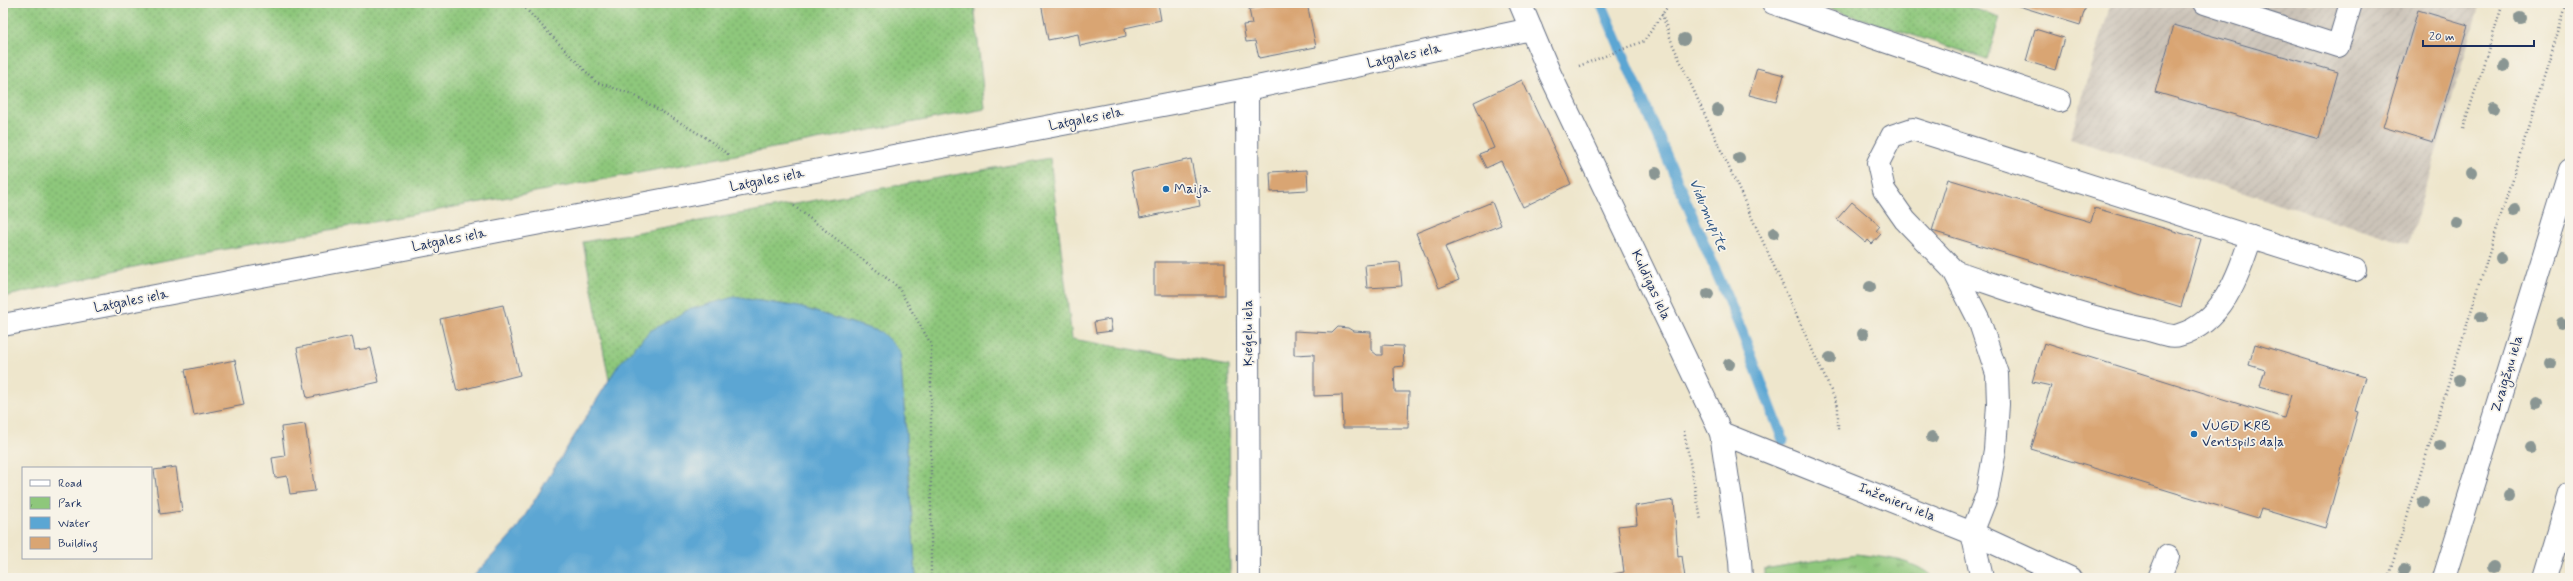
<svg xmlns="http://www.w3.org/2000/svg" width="2573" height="581" font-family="Mynerve,sans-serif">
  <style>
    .industrial { fill: url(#industrial-furrows) }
    .grass { fill: url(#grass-dots); stroke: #547b6c }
    .park { fill: url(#park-tufts); stroke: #547b6c }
    .water { fill: #5ba6d3; stroke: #3b6a98 }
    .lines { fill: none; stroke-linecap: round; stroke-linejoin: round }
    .stream { stroke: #5ba6d3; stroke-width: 11 }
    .building { fill: #d9a573 }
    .minor-casing { stroke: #656f84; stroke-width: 24 }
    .major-casing { stroke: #656f84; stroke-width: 24 }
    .path { stroke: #656f84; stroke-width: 2.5; stroke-dasharray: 1 3; stroke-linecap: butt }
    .minor { stroke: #fff; stroke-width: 22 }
    .major { stroke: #fff; stroke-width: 22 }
    .tree { fill: #8a9693 }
    .poi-dot { fill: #1f6fb2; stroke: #f7f3e8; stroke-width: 1.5 }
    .labels { text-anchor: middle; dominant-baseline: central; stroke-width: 3.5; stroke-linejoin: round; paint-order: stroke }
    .street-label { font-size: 14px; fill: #1b2f5e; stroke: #f7f3e8 }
    .poi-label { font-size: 14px; fill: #1b2f5e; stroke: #f7f3e8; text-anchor: start }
    .water-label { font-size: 15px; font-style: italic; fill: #315987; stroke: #f7f3e8 }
  </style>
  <defs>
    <pattern id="industrial-furrows" width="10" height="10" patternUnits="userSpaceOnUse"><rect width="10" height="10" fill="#cbc3b8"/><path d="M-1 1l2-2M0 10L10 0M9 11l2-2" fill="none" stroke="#aea8a1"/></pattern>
    <pattern id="grass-dots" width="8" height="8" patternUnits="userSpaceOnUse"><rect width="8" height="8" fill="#8ec77b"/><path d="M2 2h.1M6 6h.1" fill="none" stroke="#73a268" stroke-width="1.8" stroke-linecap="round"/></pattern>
    <pattern id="park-tufts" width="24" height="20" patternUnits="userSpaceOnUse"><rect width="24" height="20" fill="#8ec77b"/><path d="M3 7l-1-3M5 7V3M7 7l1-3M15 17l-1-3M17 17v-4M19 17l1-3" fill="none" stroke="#73a268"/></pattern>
  </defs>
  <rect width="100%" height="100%" fill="#f7f3e8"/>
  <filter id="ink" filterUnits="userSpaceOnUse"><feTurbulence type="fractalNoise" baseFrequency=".025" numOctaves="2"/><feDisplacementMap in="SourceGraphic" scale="8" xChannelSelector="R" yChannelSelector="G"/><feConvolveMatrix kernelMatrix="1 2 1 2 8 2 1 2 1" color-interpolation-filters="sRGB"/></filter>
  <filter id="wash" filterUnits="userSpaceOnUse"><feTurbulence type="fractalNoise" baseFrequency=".012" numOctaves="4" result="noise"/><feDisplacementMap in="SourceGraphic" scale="16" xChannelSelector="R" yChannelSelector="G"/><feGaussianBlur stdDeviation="0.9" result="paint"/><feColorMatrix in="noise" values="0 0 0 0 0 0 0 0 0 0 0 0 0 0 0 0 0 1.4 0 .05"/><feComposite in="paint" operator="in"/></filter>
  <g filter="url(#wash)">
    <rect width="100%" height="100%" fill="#eee6cc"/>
    <polygon class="industrial" points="2111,3 2480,3 2409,244 2070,139"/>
    <g class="grass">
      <polygon points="3,3 974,3 985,109 156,262 3,297"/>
      <polygon points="1812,3 1957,3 2000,17 1987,59"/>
      <polygon points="1050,158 1072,339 1229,366 1230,578 916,578 900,351 881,332 799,307 734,297 619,364 609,380 583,242"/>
    </g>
    <path class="park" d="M1856,554C1882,557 1914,559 1934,578H1764V569Z"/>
    <polygon class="water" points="734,297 799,307 881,332 900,351 916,578 472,578 516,530 619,364 650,331 688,310"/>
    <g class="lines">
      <polyline class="stream" points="1601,3 1742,332 1783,440"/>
    </g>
    <g id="blocks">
      <g class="building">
        <polygon points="1041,3 1158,3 1161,20 1125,28 1126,36 1080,46 1078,34 1048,40"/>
        <polygon points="1279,3 1307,3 1316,47 1259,58 1255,41 1246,42 1243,25 1252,24 1249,9"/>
        <polygon points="2009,3 2087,3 2080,25"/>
        <polygon points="2418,10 2468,25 2433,142 2383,127"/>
        <polygon points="2174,25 2338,72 2319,139 2155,92"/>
        <polygon points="2035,29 2064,38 2055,70 2026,61"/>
        <polygon points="1757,68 1784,75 1776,102 1749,95"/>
        <polygon points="1522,80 1571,184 1523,207 1501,161 1486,168 1479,154 1494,148 1474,102"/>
        <polygon points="1191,159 1200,206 1140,218 1131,172"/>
        <polygon points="1307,170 1308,190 1271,192 1270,172"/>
        <polygon points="1948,179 2091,222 2095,208 2201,239 2181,307 1932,231"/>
        <polygon points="1492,202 1501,225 1445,247 1459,280 1439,288 1416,233"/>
        <polygon points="1852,202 1880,226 1876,231 1881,234 1872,244 1868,240 1866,243 1837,219"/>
        <rect x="1154" y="262" width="71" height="33"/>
        <polygon points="1400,262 1402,286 1367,288 1365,265"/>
        <polygon points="503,305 520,375 457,391 440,319"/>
        <polygon points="1110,319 1112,331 1096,333 1094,322"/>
        <polygon points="1338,327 1348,328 1353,331 1371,332 1371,350 1377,355 1382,355 1382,345 1403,346 1404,366 1394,367 1395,392 1409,392 1408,428 1343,428 1342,395 1314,396 1314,354 1294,355 1294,331 1332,333"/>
        <polygon points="352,336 355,350 371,348 379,382 307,398 297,348"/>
        <polygon points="2044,343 2284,418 2291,395 2260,386 2265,370 2249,365 2255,344 2365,377 2355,411 2358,412 2325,528 2261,509 2258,518 2031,449 2051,386 2032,382"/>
        <polygon points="235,360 244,405 194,415 185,370"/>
        <polygon points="305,424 315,491 290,494 287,476 275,478 272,458 285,456 281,427"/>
        <polygon points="176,467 182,511 160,514 154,470"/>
        <polygon points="1674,500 1678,557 1682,556 1685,578 1613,578 1613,574 1624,572 1618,526 1637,524 1635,506"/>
      </g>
    </g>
  </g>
  <g filter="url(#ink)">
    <use href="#blocks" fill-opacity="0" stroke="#656f84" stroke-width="1"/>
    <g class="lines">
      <defs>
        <g id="minor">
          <polyline points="1520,3 1550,74 1721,433 1740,560 1741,578"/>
          <polyline points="1773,3 2060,101"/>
          <polyline points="2205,3 2338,46 2351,3"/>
          <polyline points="1247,89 1249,578"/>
          <path d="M1954,271C2019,293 2082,317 2149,330C2157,332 2171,338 2179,335C2223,322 2238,276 2251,237"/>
          <polyline points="3,325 1247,89 1531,29"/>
          <polyline points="1721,433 1972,533 2070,578"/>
          <polyline points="1982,578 1972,533 1987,495 1995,450 1998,404 1997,374 1979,320 1954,271 1905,220 1884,190 1878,163 1892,136 1913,129 2355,270"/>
          <polyline points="2159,578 2168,556"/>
          <polyline points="2545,578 2570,494"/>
        </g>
        <polyline id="major" points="2444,578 2570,170"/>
      </defs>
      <use href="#minor" class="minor-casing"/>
      <use href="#major" class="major-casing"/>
      <g class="path">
        <polyline points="520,3 596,82 632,94 706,138 729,155"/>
        <polyline points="1662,14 1672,43 1838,406 1838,431"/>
        <polyline points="1579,66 1644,41 1670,3"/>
        <polyline points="2463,129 2503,3"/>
        <polyline points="794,206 898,287 931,344 931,578"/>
        <polyline points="1684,431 1701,520"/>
        <polyline points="2388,578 2567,3"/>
      </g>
      <use href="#minor" class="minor"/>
      <use href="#major" class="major"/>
    </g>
    <g class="tree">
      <circle cx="2520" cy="18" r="6"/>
      <circle cx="1684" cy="39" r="6"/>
      <circle cx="2504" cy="66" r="6"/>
      <circle cx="2493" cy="108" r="6"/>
      <circle cx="1718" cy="110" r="6"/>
      <circle cx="1739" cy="158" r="6"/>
      <circle cx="1656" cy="173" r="6"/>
      <circle cx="2472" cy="173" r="6"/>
      <circle cx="2515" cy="210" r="6"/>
      <circle cx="2457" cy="223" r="6"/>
      <circle cx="1774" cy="233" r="6"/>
      <circle cx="2501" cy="258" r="6"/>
      <circle cx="1870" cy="287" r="6"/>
      <circle cx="1708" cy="294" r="6"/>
      <circle cx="2481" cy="317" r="6"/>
      <circle cx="2562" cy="323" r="6"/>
      <circle cx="1863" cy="334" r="6"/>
      <circle cx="1830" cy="358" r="6"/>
      <circle cx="1729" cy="364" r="6"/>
      <circle cx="2551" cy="364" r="6"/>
      <circle cx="2459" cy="380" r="6"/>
      <circle cx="2537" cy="404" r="6"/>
      <circle cx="1932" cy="437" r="6"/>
      <circle cx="2440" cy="446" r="6"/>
      <circle cx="2530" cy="448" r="6"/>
      <circle cx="2510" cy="495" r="6"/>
      <circle cx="2423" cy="502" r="6"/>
      <circle cx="2493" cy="567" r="6"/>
      <circle cx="2404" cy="569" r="6"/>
    </g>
  </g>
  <g class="poi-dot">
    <circle cx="1166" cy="189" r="4"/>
    <circle cx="2194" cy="434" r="4"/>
  </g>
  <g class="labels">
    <g class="street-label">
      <text transform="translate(1404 56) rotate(-12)">Latgales iela</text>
      <text transform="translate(1086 119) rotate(-11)">Latgales iela</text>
      <text transform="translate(767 180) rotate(-11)">Latgales iela</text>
      <text transform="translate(449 240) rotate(-11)">Latgales iela</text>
      <text transform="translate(1651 285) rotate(65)">Kuldīgas iela</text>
      <text transform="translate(131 301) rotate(-11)">Latgales iela</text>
      <text transform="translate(1248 333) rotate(-90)">Ķieģeļu iela</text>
      <text transform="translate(2507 374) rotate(-73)">Zvaigžņu iela</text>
      <text transform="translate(1897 502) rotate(22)">Inženieru iela</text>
    </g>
    <g class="poi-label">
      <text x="1174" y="189">Maija</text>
      <text x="2202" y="426">VUGD KRB<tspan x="2202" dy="16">Ventspils daļa</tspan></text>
    </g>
    <g class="water-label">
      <text transform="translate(1708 215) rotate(67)">Vidumupīte</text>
    </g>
  </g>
  <rect width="2573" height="581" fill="none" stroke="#f7f3e8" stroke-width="16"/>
  <rect x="22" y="467" width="130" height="92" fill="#f7f3e8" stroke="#9fa5b1"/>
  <rect x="30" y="480" width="20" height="6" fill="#ffffff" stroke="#9fa5b1"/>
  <text x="58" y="487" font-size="12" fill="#1b2f5e">Road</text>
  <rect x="30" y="497" width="20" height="12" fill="url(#park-tufts)" stroke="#9fa5b1"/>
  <text x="58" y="507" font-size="12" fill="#1b2f5e">Park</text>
  <rect x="30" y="517" width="20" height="12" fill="#5ba6d3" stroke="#9fa5b1"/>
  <text x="58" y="527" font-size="12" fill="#1b2f5e">Water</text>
  <rect x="30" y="537" width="20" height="12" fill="#d9a573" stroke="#9fa5b1"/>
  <text x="58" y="547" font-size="12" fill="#1b2f5e">Building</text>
  <path d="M2423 40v6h111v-6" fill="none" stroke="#1b2f5e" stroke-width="2"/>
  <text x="2429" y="40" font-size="12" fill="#1b2f5e" stroke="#f7f3e8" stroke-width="3" paint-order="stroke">20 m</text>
</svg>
